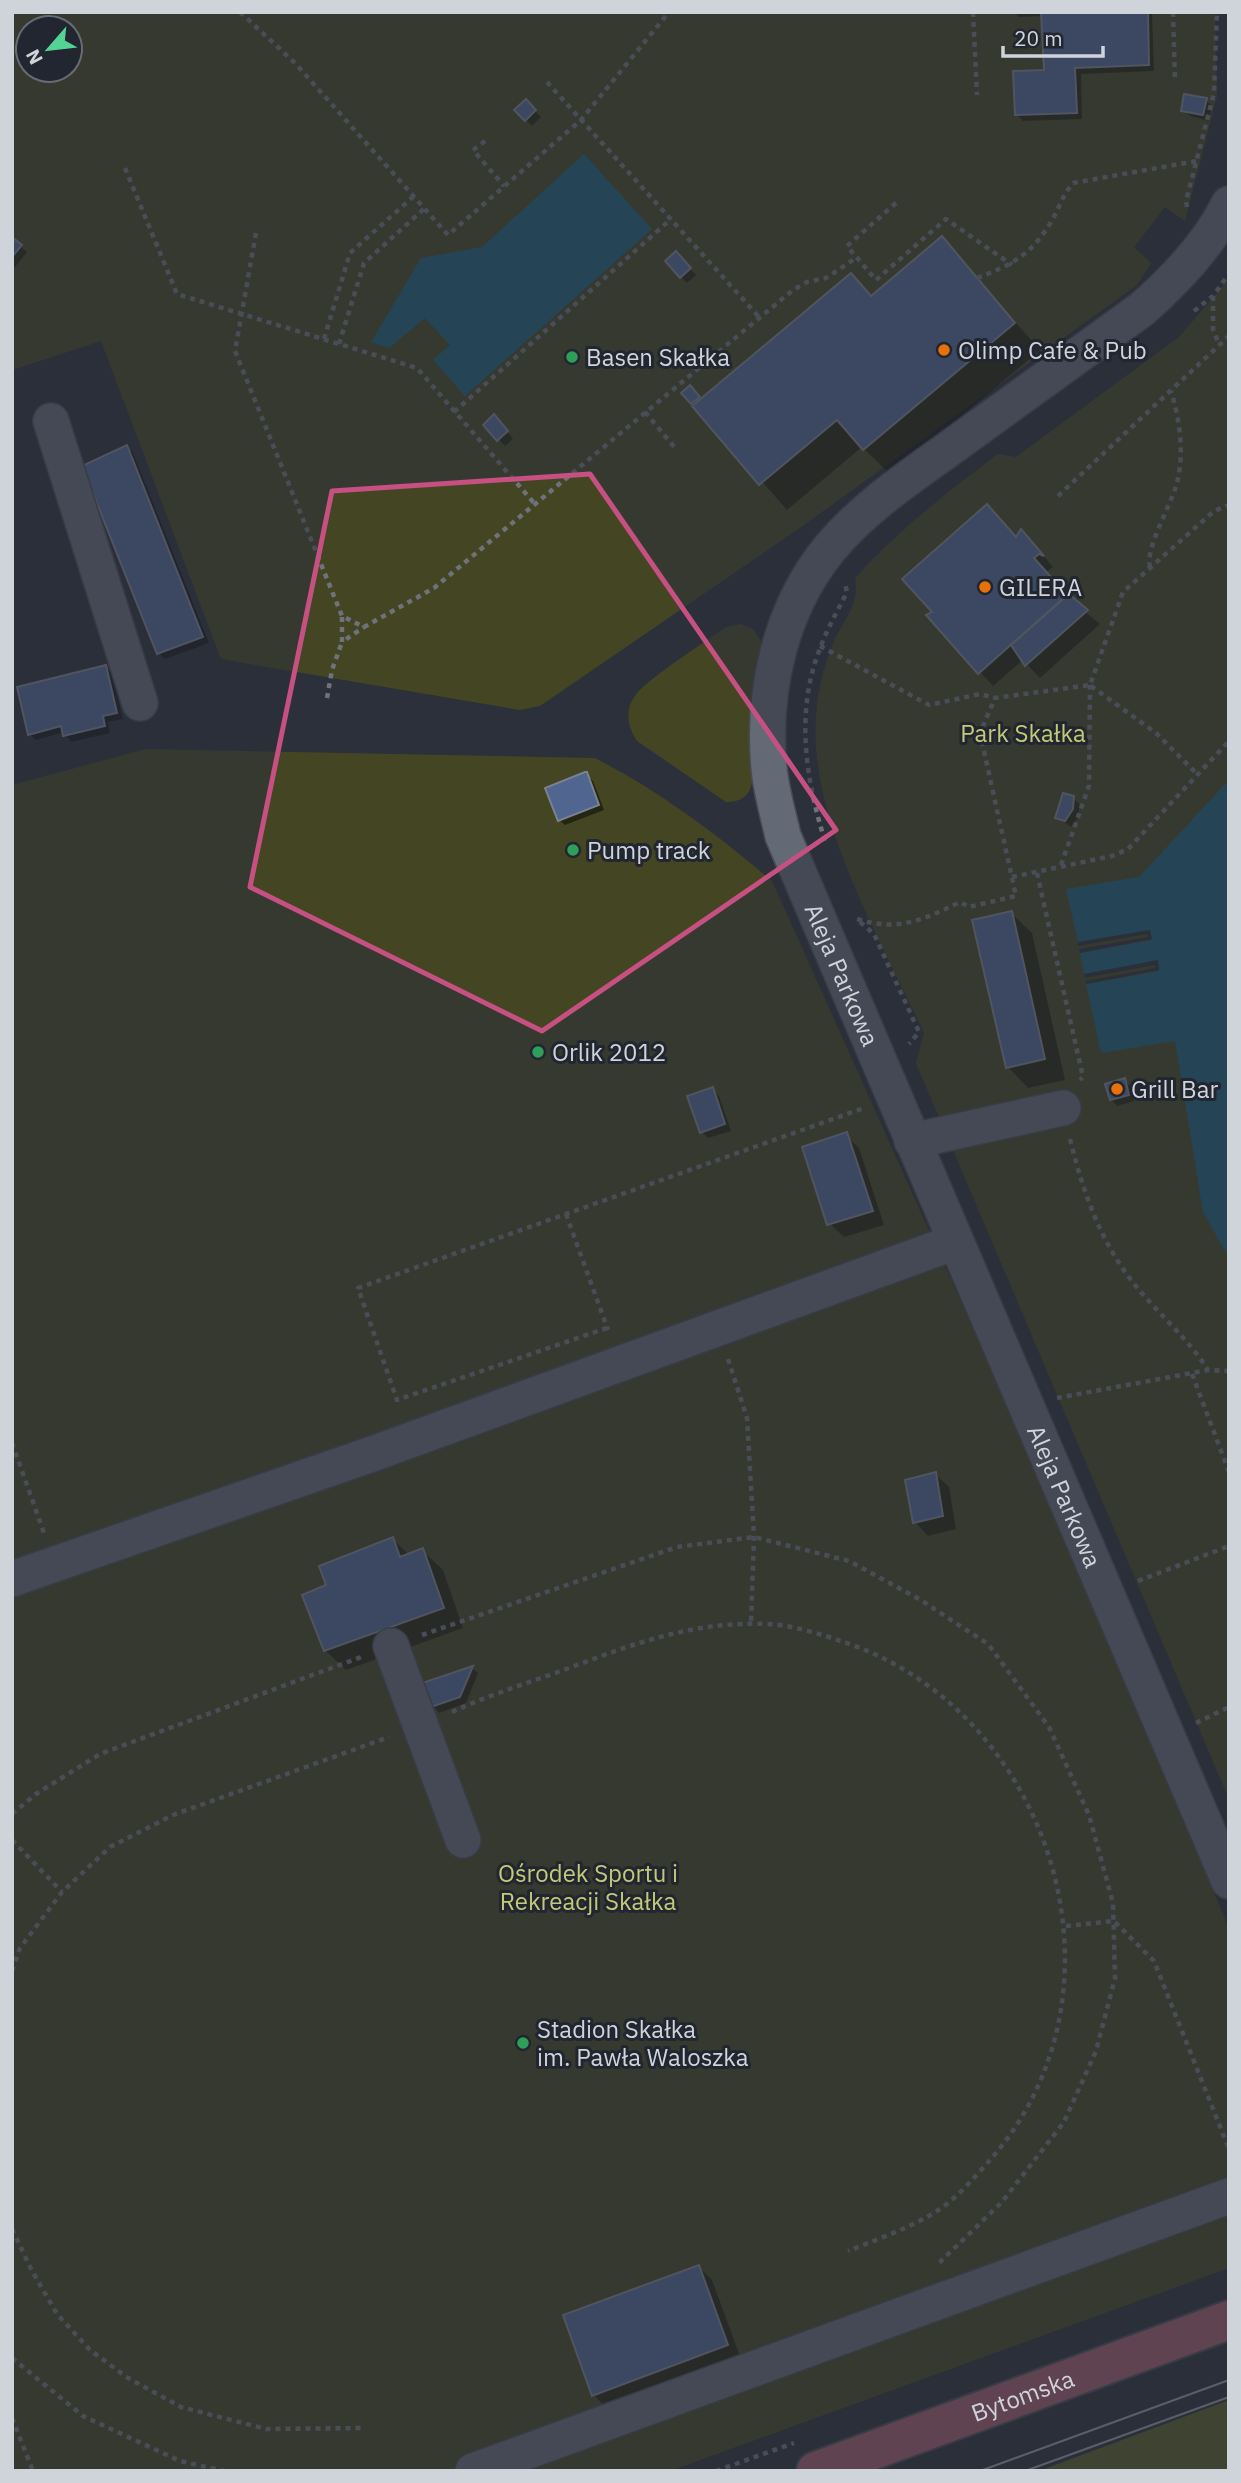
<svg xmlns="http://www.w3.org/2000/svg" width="1241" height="2483" font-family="'IBM Plex Sans',sans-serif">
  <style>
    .green { fill: #444623; fill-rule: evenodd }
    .forest { fill: #585b27 }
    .water { fill: #1d5e75 }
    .pier { fill: #2b303b }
    .shadow { fill: #0007 }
    .building { fill: #506590; stroke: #7b828e; stroke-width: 2 }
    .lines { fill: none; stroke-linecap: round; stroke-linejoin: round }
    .minor-casing { stroke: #484c56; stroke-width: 38 }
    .major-casing { stroke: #484c56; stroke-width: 42 }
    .path { stroke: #6d727b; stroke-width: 4.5; stroke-dasharray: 5 5; stroke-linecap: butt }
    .minor { stroke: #636975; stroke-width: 35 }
    .major { stroke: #a15c6b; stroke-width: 38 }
    .tram { stroke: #92979f; stroke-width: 2 }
    .marked { fill: none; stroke: #c65081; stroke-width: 5; stroke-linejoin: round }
    .food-dot { fill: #e8710a; stroke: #212630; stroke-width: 2.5 }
    .leisure-dot { fill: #2e9e5b; stroke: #212630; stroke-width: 2.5 }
    .labels { text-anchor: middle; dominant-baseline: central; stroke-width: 6; stroke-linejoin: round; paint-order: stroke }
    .poi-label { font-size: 24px; fill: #cfd3da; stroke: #212630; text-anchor: start }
    .park-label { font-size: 24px; fill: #c4c978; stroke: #212630 }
    .street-label { font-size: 24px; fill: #cfd3da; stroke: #212630 }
  </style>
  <rect width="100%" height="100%" fill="#2b303b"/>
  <g class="green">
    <path d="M12,12H1215L1217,96L1185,221L1165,207L1134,247L1151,263L1137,285L801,527L540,706L520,710L221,659L101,341L12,370ZM28,28H70V70H28Z"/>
    <path d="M1229,279V1799L916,1063L924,1033C882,942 809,820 816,718C817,692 824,666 834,641C845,617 860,605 855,578C899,530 946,493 998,454L1016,457L1179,337Z"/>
    <path d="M740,624L753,629L762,643L750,706L752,783C749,797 740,802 726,802L637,741C628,727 624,710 635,696C645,680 707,641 726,627Z"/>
    <path d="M146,749L595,758C658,790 718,835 772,881L1062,1527L1229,1929V2268L670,2471H12V785Z"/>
  </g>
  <polygon class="forest" points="1229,2400 1229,2471 1039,2471"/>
  <g class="water">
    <polygon points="584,154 652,229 465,396 433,360 450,345 425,318 389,348 371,342 421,258 482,247"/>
    <polygon points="1229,780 1229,1258 1203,1212 1175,1041 1101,1053 1086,984 1159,971 1158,961 1084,974 1080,953 1151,940 1150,930 1078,942 1066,889 1139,877"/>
  </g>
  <g class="pier">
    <polygon points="1150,930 1152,939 1080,953 1079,949 1148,937 1147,934 1078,946 1078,942"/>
    <polygon points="1158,960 1159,970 1086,984 1085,981 1155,968 1155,965 1085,978 1084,974"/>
  </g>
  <g class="shadow">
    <polygon points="1014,12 1152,12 1154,71 1081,74 1082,119 1023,121 1017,115 1046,72 1043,16 1019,17"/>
    <polygon points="1206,100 1212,106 1209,121 1190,116 1183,110"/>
    <polygon points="526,101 541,117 532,126 516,110"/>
    <polygon points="12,239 27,252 12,271"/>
    <polygon points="942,239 1040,350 891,475 862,447 787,510 684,393 690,388 702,400 851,275 872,297"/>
    <polygon points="676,254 696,275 687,283 681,277"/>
    <polygon points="500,423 513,439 505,446 485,425"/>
    <polygon points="127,447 133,453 209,643 165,659 159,653"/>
    <polygon points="1017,539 1036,547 1053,567 1046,572 1070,600 1100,624 1040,678 1023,660 993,686 929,617"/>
    <polygon points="106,667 112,673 123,719 108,722 110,733 71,742 64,732 36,740 30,734"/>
    <polygon points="587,775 593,781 604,810 565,825 558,819"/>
    <polygon points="1073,798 1079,804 1079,816 1071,827 1057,817"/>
    <polygon points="1011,913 1032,933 1065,1080 1028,1088 1008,1067"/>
    <polygon points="1124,1080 1131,1087 1134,1101 1117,1106 1111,1099"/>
    <polygon points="712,1089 719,1096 731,1131 708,1138 702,1132"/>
    <polygon points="845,1135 859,1148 884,1225 844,1237 830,1224"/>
    <polygon points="935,1474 949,1487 956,1529 928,1536 915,1522"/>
    <polygon points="393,1539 409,1555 422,1550 443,1570 463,1628 346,1670 325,1650 328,1586"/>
    <polygon points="472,1668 478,1673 466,1703 439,1713 433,1706 425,1685"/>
    <polygon points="699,2267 712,2280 741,2359 607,2409 594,2395"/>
  </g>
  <g class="building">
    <polygon points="1041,12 1148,12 1149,65 1075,68 1077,113 1015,115 1013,71 1044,70"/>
    <polygon points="1184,94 1207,98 1203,115 1181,111"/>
    <polygon points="526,99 536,110 525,121 514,110"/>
    <polygon points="942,236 1015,323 863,450 837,420 759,485 692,406 851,273 871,296"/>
    <polygon points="12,237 22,245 12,257"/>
    <polygon points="676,251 691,268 680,278 665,261"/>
    <polygon points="690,385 700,397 691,404 681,393"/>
    <polygon points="494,414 508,431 497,441 483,425"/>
    <polygon points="127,445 203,637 157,654 82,466"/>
    <polygon points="987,504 1016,537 1021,529 1044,556 1039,554 1034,558 1067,595 978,674 926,615 932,612 902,579"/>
    <polygon points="1069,594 1088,610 1025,666 1011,645"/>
    <polygon points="106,665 117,713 103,716 105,726 63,736 61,726 28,735 17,687"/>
    <polygon points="585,772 587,772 599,805 558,821 545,788"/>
    <polygon points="1063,793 1074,796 1073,809 1065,821 1055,818"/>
    <polygon points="1012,911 1045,1059 1006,1068 972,920"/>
    <polygon points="1125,1078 1129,1095 1110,1100 1105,1084"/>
    <polygon points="713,1087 725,1124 700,1133 687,1096"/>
    <polygon points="847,1132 873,1211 827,1225 802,1147"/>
    <polygon points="936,1472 943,1516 913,1523 905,1480"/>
    <polygon points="393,1537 400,1557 423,1548 444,1608 324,1651 302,1595 326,1585 319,1566"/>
    <polygon points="473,1666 460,1697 431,1707 422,1683"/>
    <polygon points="699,2265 728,2345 592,2396 563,2315"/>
  </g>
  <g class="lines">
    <defs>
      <g id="minor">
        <path id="s1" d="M1229,204C1210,243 1175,280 1142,309C1080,354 1019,398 957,443C913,475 865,506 830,548C780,609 762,691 769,768C771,790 778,814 783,836L1229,1881"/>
        <polyline points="51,421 140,703"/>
        <polyline points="912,1141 1063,1108"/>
        <polyline points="12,1579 372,1454 955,1242"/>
        <polyline points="391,1646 463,1840"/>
        <polyline points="473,2471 1229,2196"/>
      </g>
      <g id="major">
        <path id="s2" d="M816,2471L1229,2320"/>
      </g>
    </defs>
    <use href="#minor" class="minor-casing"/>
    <use href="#major" class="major-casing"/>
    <g class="path">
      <polyline points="240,12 295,63 448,235 581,120 669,12"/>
      <polyline points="973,12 977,95"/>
      <polyline points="1173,12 1175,82"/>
      <polyline points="547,82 759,317"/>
      <polyline points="485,141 473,150 504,186"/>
      <polyline points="125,168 177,294 417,368 534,503"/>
      <polyline points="896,203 847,246 876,280 946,219 1012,265"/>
      <polyline points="1187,207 1186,201 1214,93 1217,12"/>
      <polyline points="256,233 235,351 342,616 364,627 434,588 793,290 807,282 826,278 856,258"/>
      <path d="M977,278C1012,265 1031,255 1051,222C1059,209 1062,196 1073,183L1197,161"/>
      <polyline points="1213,296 1213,329 1219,345"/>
      <polyline points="1194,311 1213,296 1229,274"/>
      <polyline points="324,339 350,253 414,196"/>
      <polyline points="339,344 364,263 425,208"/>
      <polyline points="454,412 671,219"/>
      <polyline points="645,412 676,449"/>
      <polyline points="1058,496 1229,336"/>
      <path d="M1150,567C1145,549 1170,507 1176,486C1185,457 1180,420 1171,391"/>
      <polyline points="342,617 342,642 364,627"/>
      <polyline points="820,646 929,705 980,694 995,698"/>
      <polyline points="1091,686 1156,733 1198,775"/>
      <polyline points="327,698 332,670 342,642"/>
      <path d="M825,841C805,778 795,709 821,646C828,627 838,610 847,592L845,584"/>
      <polyline points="1061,865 1089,786 1090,685"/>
      <polyline points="1037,873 1083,1077 1080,1080"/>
      <polyline points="1012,877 1112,856 1128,849 1229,741"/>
      <path d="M857,919C898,932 923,920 960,902L969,907L1016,896L980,733L995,698L1090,685L1123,592L1214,511L1229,505"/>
      <polyline points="860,922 874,934 919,1032 909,1044"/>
      <path d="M1070,1139C1082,1188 1098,1235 1128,1276C1153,1310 1186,1335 1208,1370"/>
      <polyline points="566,1214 608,1330"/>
      <polyline points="607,1328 397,1400 358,1288 864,1108"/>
      <polyline points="728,1359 747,1418 754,1537 751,1624"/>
      <polyline points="1192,1374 1229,1472"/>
      <polyline points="1057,1398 1208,1370 1229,1371"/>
      <polyline points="12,1443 44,1533"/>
      <polyline points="1138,1581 1229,1546"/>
      <polyline points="422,1635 677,1547 754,1537 849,1561 919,1599 988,1644 1049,1727 1089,1815 1113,1903 1115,1978 1096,2051 1064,2122 1002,2202 938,2264"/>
      <path d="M452,1712C487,1696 524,1684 561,1671C631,1645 690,1621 767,1624C792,1625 820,1634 844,1642C1053,1712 1139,1992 990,2160C975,2177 956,2199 937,2211C910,2228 878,2239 848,2251"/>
      <polyline points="1196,1723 1229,1707"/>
      <polyline points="12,1814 36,1794 100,1754 361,1657"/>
      <polyline points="12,1840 62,1892"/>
      <polyline points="1066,1926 1114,1921 1154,1961 1229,2149"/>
      <polyline points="12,1971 20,1948 62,1892 110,1847 173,1815 389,1737"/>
      <polyline points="12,2229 31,2269 57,2314 90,2350 128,2378 181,2407 266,2429 363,2428"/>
      <polyline points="12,2358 83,2416 180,2461 224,2471"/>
      <polyline points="12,2418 33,2471"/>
      <polyline points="716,2471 794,2443"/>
    </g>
    <use href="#minor" class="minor"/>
    <use href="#major" class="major"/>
    <g class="tram">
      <polyline points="980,2471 1229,2380"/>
      <polyline points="1025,2471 1229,2397"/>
    </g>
  </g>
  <path d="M0 0H1241V2483H0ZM590,474L836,830L542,1031L250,887L332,491Z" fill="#2b303b" fill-opacity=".55" fill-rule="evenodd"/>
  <path class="marked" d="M590,474L836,830L542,1031L250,887L332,491Z"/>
  <g class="food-dot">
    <circle cx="944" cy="350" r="7"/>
    <circle cx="985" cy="587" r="7"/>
    <circle cx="1117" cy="1089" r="7"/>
  </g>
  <g class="leisure-dot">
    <circle cx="572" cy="357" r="7"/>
    <circle cx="573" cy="850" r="7"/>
    <circle cx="538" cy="1052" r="7"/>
    <circle cx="523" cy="2043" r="7"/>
  </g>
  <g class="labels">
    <g class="poi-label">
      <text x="958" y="350">Olimp Cafe &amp; Pub</text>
      <text x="586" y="357">Basen Skałka</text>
      <text x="999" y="587">GILERA</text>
      <text x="587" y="850">Pump track</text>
      <text x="552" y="1052">Orlik 2012</text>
      <text x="1131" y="1089">Grill Bar</text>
      <text x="537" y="2029">Stadion Skałka<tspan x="537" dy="28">im. Pawła Waloszka</tspan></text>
    </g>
    <g class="park-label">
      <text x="1023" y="733">Park Skałka</text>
      <text x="588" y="1873">Ośrodek Sportu i<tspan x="588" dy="28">Rekreacji Skałka</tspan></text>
    </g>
    <g class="street-label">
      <text stroke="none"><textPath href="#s1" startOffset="985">Aleja Parkowa</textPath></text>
      <text stroke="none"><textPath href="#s1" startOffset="1552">Aleja Parkowa</textPath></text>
      <text stroke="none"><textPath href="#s2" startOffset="220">Bytomska</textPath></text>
    </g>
  </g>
  <rect width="1241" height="2483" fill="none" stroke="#cfd3da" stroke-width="28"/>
  <g transform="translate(49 49) rotate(242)"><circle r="33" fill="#212630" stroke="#676b74" stroke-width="2"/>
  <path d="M0-5L12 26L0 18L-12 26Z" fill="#54d395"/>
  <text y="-10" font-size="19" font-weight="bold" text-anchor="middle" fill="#cfd3da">N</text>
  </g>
  <path d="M1003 46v10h100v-10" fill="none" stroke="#cfd3da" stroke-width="3.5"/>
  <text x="1014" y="46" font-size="21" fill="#cfd3da" stroke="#212630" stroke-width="5" paint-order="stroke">20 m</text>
</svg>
